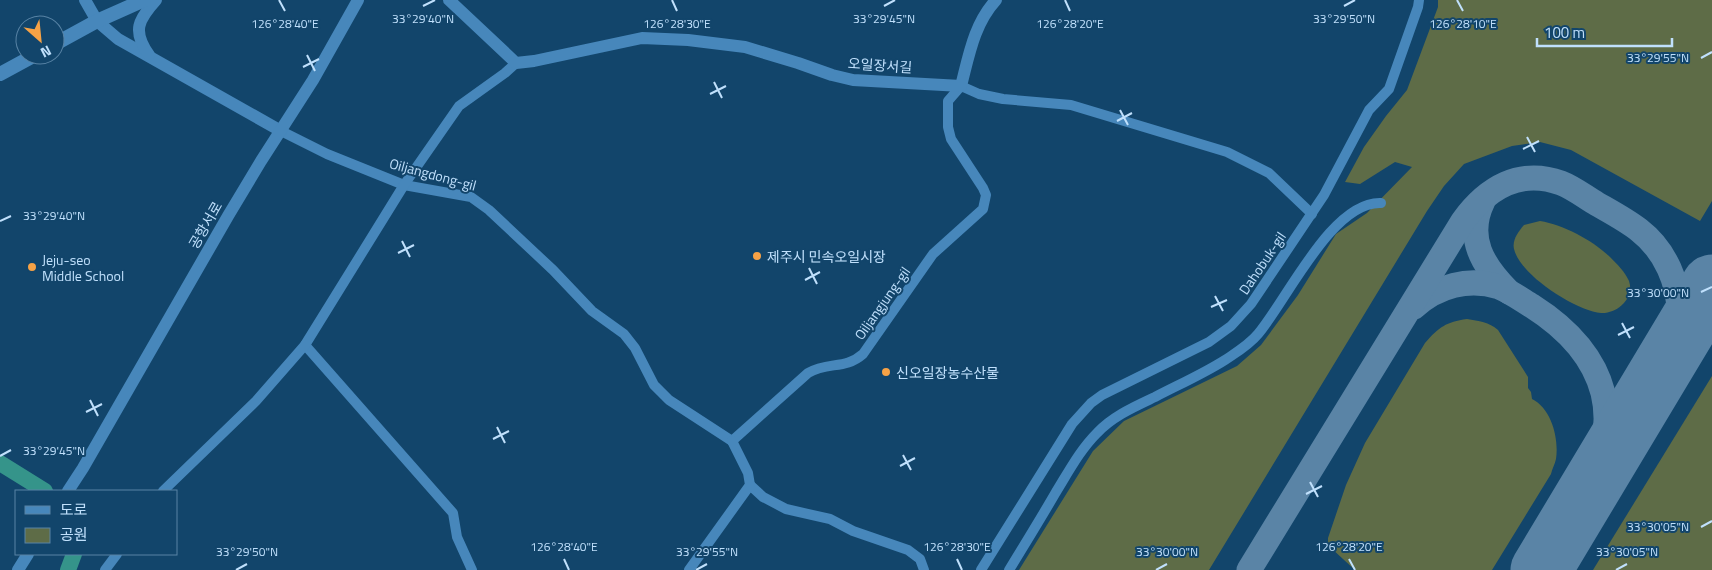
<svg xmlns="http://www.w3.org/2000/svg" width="1712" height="570" font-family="'Titillium Web','Noto Sans KR',sans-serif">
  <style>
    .green { fill: #5e6c47 }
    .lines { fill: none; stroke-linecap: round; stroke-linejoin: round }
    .river { stroke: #35948a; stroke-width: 16 }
    .taxiway { stroke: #5a84a6; stroke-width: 25 }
    .runway { stroke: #5a84a6; stroke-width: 61 }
    .minor { stroke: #4787bb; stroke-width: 10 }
    .tertiary { stroke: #4787bb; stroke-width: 12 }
    .secondary { stroke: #4787bb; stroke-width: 14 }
    .ticks { fill: none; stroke: #c0e0fc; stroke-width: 2 }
    .poi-dot { fill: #f6a246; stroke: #12456b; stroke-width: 2 }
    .labels { text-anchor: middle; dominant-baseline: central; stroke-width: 4; stroke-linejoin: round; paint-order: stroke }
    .street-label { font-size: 14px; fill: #c0e0fc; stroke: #12456b }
    .poi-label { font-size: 14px; fill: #c0e0fc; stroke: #12456b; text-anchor: start }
    .ticks-label { font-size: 12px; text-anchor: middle; fill: #c0e0fc; stroke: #12456b; stroke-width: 4; stroke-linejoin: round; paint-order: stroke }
  </style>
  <rect width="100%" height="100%" fill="#12456b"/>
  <g class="green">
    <polygon points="1438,0 1712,0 1712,201 1700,221 1571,150 1540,142 1512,146 1464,164 1444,186 1427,211 1209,570 1019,570 1093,451 1124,421 1237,366 1261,345 1298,295 1336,234 1367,213 1412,167 1395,162 1360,184 1345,182 1364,147 1386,116 1407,90 1438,7"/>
    <path d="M1540,221C1564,225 1592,240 1610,257C1617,264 1625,272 1629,281C1635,298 1617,314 1601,313C1576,311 1520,275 1514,249C1512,240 1518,232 1524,225Z"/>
    <path d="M1467,319C1479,321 1489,322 1498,330L1528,377V388L1531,392L1532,399C1552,409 1559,439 1556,459C1555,464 1552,469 1551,474L1492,570H1355L1331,548L1328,544V538L1346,485L1365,443L1425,343C1439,327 1446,322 1467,319Z"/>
    <polygon points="1712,376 1712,570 1593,570"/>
  </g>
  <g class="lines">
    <g class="river">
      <polyline points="0,463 45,491"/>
      <polyline points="68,570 74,554"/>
    </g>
    <g class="taxiway">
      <path d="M1483,201C1465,238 1483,266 1509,292"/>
      <path d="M1414,307C1437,286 1469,277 1499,287C1511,292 1522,300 1532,306C1565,327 1593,354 1603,393C1612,430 1600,463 1585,496"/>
      <path d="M1249,570L1463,221C1487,188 1520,168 1561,183C1574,188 1585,197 1597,204C1611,212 1626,220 1639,230C1665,250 1680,284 1679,316C1678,329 1674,341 1670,353"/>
    </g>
    <polyline class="runway" points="1541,570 1712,285"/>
    <g class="minor">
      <polyline points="281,131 327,154 404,185 471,197 489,210 553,270 592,311 624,334 635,348 654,385 669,400 732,441"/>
      <polyline points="305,345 453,513 457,537 472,570"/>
      <path d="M732,441L808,373C828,361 845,370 863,354L933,254L983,209L986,195L983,188L951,139L948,127V101L961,86L979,94L1003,99L1071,105L1227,152L1269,173L1312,214"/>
      <polyline points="750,485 763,497 786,509 830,519 853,531 908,550 920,559 924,570"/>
      <polyline points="163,491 256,401 305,345 404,185 459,106 505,73 516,63"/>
      <polyline points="105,570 117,554"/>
      <polyline points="689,570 750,485 748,473 732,441"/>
      <polyline points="981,570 1072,424 1091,403 1102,395 1209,342 1231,326 1251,304 1324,195 1369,110 1389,89 1418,7 1419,0"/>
      <path d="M1009,570C1025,544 1041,518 1056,492C1069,471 1080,450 1097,433C1113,416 1134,407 1155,397C1178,385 1203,374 1225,360C1237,352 1249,345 1258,334C1287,300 1332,201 1381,203"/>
    </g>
    <g class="tertiary">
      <polyline points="85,0 97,21 118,39 281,131"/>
      <path d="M449,0L516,63L534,61L642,38L688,40L745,47L798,63L832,75L853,80L961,86C969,55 974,24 996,0"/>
      <path d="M149,55C132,31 138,20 156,0"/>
      <polyline points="68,491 83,468 228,216 261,161 313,80 358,0"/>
      <polyline points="18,570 28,554"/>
    </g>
    <g class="secondary">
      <polyline points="55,44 97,21 144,0"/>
      <polyline points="0,74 35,55"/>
    </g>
  </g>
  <path class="ticks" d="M279,0L285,11M672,0L677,11M1065,0L1070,11M1457,0L1463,11M423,6L435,0M884,6L895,0M1344,6L1355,0M307,55L315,71M1701,58L1712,52M303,67L319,59M714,82L722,98M710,94L726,86M1120,110L1128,125M1117,121L1132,113M1527,137L1535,152M1523,149L1539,141M0,221L11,216M402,241L410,257M398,253L414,245M809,268L817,284M805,280L820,272M1701,292L1712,287M1215,296L1223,311M1211,307L1227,300M1622,323L1630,338M1618,335L1634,327M90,400L98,416M86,412L102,404M497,427L505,443M493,439L509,431M903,455L911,470M0,456L11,450M900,466L915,458M1310,482L1318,497M1306,494L1322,486M1701,527L1712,521M564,559L569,570M957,559L962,570M1349,559L1355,570M236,570L247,564M696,570L707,564M1156,570L1167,564M1616,570L1627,564"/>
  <g class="poi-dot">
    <circle cx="757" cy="256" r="5"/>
    <circle cx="32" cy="267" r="5"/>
    <circle cx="886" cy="372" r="5"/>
  </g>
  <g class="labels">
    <g class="street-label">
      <text transform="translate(880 65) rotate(4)">오일장서길</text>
      <text transform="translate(433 174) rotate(15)">Oiljangdong-gil</text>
      <text transform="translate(205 225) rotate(-60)">공항서로</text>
      <text transform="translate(1262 263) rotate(-56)">Dahobuk-gil</text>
      <text transform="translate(882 303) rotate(-55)">Oiljangjung-gil</text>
    </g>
    <g class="poi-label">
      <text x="767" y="256">제주시 민속오일시장</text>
      <text x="42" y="259">Jeju-seo<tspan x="42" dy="16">Middle School</tspan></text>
      <text x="896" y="372">신오일장농수산물</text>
    </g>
  </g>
  <g class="ticks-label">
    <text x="423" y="23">33°29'40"N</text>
    <text x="884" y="23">33°29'45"N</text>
    <text x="1344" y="23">33°29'50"N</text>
    <text x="285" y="28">126°28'40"E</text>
    <text x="677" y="28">126°28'30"E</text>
    <text x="1070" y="28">126°28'20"E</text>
    <text x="1463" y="28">126°28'10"E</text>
    <text x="1658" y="62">33°29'55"N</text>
    <text x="54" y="220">33°29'40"N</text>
    <text x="1658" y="297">33°30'00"N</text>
    <text x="54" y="455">33°29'45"N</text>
    <text x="1658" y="531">33°30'05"N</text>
    <text x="564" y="551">126°28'40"E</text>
    <text x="957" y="551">126°28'30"E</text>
    <text x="1349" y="551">126°28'20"E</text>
    <text x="247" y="556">33°29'50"N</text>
    <text x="707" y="556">33°29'55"N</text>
    <text x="1167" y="556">33°30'00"N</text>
    <text x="1627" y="556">33°30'05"N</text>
  </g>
  <rect x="15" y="490" width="162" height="65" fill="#12456b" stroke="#5883a5"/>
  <rect x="25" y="506" width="25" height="8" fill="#4787bb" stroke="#5883a5"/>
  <text x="60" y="515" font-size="15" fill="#c0e0fc">도로</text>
  <rect x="25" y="528" width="25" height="15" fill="#5e6c47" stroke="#5883a5"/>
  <text x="60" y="540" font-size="15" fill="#c0e0fc">공원</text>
  <g transform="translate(40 40) rotate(153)"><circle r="24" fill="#12456b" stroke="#5883a5"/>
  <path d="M0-4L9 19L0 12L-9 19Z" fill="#f6a246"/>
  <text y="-8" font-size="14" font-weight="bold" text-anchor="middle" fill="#c0e0fc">N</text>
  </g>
  <path d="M1537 38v8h135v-8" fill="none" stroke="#c0e0fc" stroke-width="2.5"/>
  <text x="1544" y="38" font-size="15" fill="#c0e0fc" stroke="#12456b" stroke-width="4" paint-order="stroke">100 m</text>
</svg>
